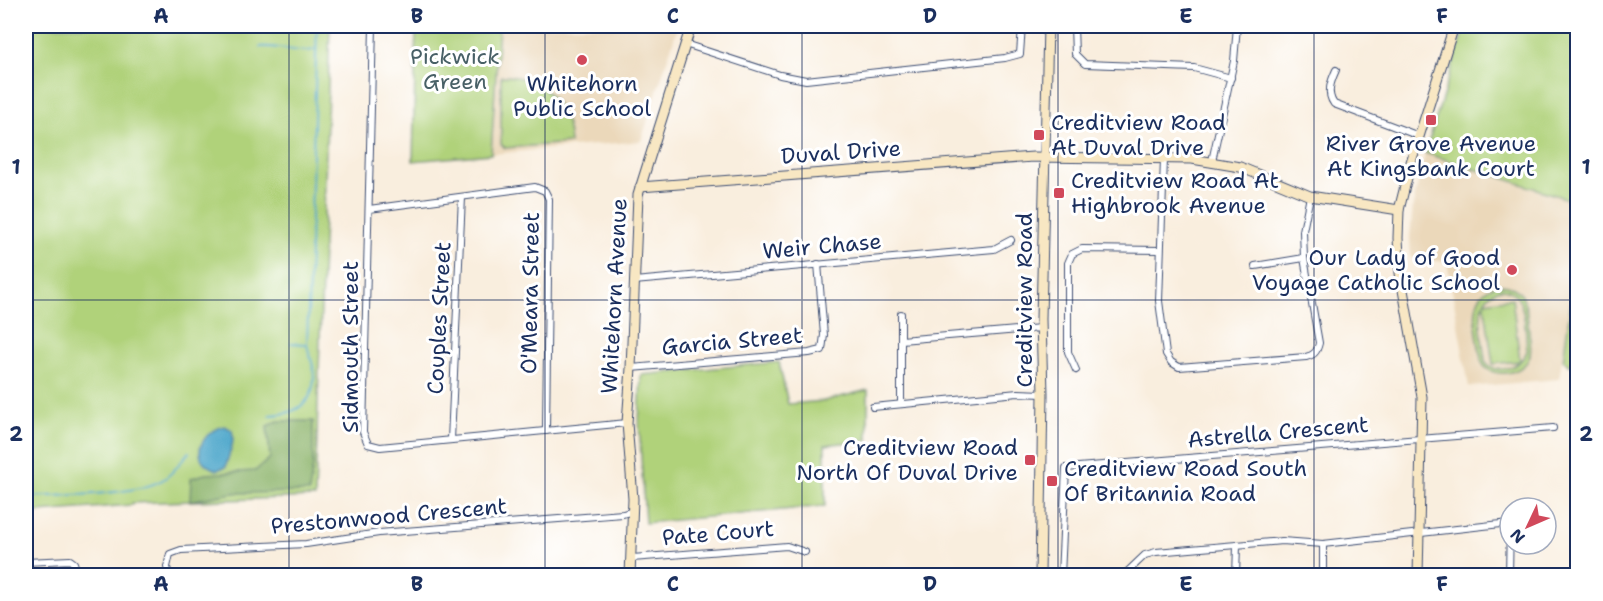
<svg xmlns="http://www.w3.org/2000/svg" width="1603" height="601" font-family="'Shantell Sans',sans-serif">
  <style>
    .built { fill: #ebd8ba }
    .green { fill: #b0d27a; stroke: #66806c; stroke-width: 1.5; fill-rule: evenodd }
    .forest { fill: #8cb46a; stroke: #547264; stroke-width: 1.5 }
    .water { fill: #4ca6ca; stroke: #346a94; stroke-width: 1.5 }
    .lines { fill: none; stroke-linecap: round; stroke-linejoin: round }
    .stream { stroke: #4ca6ca; stroke-width: 2 }
    .street-casing { stroke: #3c4c71; stroke-width: 8 }
    .secondary-casing { stroke: #3c4c71; stroke-width: 11 }
    .street { stroke: #fff; stroke-width: 6 }
    .secondary { stroke: #f8e7c3; stroke-width: 9 }
    .grid { fill: none; stroke: #1b2f5e; stroke-width: 1.5; stroke-opacity: 0.55 }
    .poi-dot { fill: #d1495b; stroke: #fff; stroke-width: 2 }
    .labels { text-anchor: middle; dominant-baseline: central; stroke-width: 6; stroke-linejoin: round; paint-order: stroke }
    .park-label { font-size: 22px; fill: #486066; stroke: #fff }
    .poi-label { font-size: 22px; fill: #1b2f5e; stroke: #fff; text-anchor: start }
    .street-label { font-size: 22px; fill: #1b2f5e; stroke: #fff }
    .neatline { fill: none; stroke: #1b2f5e; stroke-width: 2 }
    .grid-label { font-size: 20px; text-anchor: middle; font-weight: bold; fill: #1b2f5e }
  </style>
  <rect width="100%" height="100%" fill="#fff"/>
  <filter id="ink" filterUnits="userSpaceOnUse"><feTurbulence type="fractalNoise" baseFrequency=".0167" numOctaves="2"/><feDisplacementMap in="SourceGraphic" scale="12" xChannelSelector="R" yChannelSelector="G"/><feConvolveMatrix kernelMatrix="1 2 1 2 8 2 1 2 1" color-interpolation-filters="sRGB"/></filter>
  <filter id="wash" filterUnits="userSpaceOnUse"><feTurbulence type="fractalNoise" baseFrequency=".008" numOctaves="4" result="noise"/><feDisplacementMap in="SourceGraphic" scale="24" xChannelSelector="R" yChannelSelector="G"/><feGaussianBlur stdDeviation="1.35" result="paint"/><feColorMatrix in="noise" values="0 0 0 0 0 0 0 0 0 0 0 0 0 0 0 0 0 1.4 0 .05"/><feComposite in="paint" operator="in"/></filter>
  <g filter="url(#wash)">
    <rect width="100%" height="100%" fill="#f9eede"/>
    <g class="built">
      <polygon points="499,26 678,26 641,141 491,154"/>
      <polygon points="1425,153 1577,202 1577,259 1559,379 1469,387 1447,262 1411,258 1410,237 1413,205"/>
    </g>
    <g class="green">
      <polygon points="26,26 330,26 315,497 132,503 132,505 26,513"/>
      <polygon points="416,26 499,26 491,154 413,161"/>
      <polygon points="1465,26 1577,26 1577,202 1425,153"/>
      <path d="M501,76C541,75 567,103 570,143L505,148L501,144Z"/>
      <polygon points="1577,259 1577,365 1569,365 1563,360"/>
      <path d="M1496,285C1527,283 1526,306 1529,330C1529,338 1533,350 1529,358C1522,376 1487,380 1481,360C1478,334 1464,295 1496,285ZM1500,289C1528,288 1525,331 1527,351C1521,367 1496,377 1485,361C1483,337 1470,299 1500,289Z"/>
      <polygon points="1512,298 1520,361 1493,364 1484,302"/>
      <polygon points="779,362 788,404 824,401 868,390 868,440 825,445 825,506 645,523 639,423 641,375"/>
    </g>
    <polygon class="forest" points="278,421 313,421 313,466 309,492 233,493 190,501 191,478 205,474 255,471 270,458 267,426"/>
    <path class="water" d="M225,426L232,430C236,443 228,454 226,467L217,470C185,460 204,429 225,426Z"/>
    <g class="lines">
      <g class="stream">
        <path d="M260,47C276,45 305,55 315,49"/>
        <polyline points="291,343 305,344"/>
        <path d="M270,415C300,414 318,400 313,367C312,360 308,352 307,344L317,26"/>
        <path d="M26,497C58,495 138,496 164,479C174,473 181,461 189,452"/>
      </g>
    </g>
  </g>
  <g filter="url(#ink)">
    <g class="lines">
      <defs>
        <g id="street">
          <polyline points="373,26 363,432 368,444 380,447 627,423"/>
          <polyline points="1074,26 1075,54 1085,64 1194,68 1231,78"/>
          <polyline points="685,44 780,75 806,80 1005,58 1020,54 1022,26"/>
          <path d="M1336,70C1331,81 1326,93 1334,104L1419,136"/>
          <path d="M1164,159L1159,301L1166,354L1171,362L1179,367L1306,357C1314,355 1317,352 1319,343L1304,258L1303,231L1310,196"/>
          <polyline points="1212,161 1234,61 1237,26"/>
          <polyline points="369,209 535,187 545,191 549,199 546,431"/>
          <polyline points="1255,266 1304,258"/>
          <polyline points="634,281 994,249 1011,240"/>
          <polyline points="901,314 901,404"/>
          <polyline points="901,340 1041,328"/>
          <polyline points="631,368 809,353 822,350 824,335 818,264"/>
          <polyline points="1076,370 1068,352 1068,263 1072,254 1082,249 1160,250"/>
          <polyline points="873,407 1018,393 1043,394"/>
          <polyline points="451,440 462,197"/>
          <polyline points="1323,544 1323,576"/>
          <polyline points="632,558 787,546 805,552"/>
          <polyline points="26,562 70,560 74,563 78,576"/>
          <polyline points="169,576 167,567 170,554 181,550 306,544 379,533 623,514 633,511"/>
          <polyline points="1061,576 1066,468 1553,428"/>
          <polyline points="1123,576 1145,555 1156,552 1282,541 1323,544 1510,523"/>
          <polyline points="1236,576 1237,545"/>
          <polyline points="1509,576 1510,523"/>
        </g>
        <g id="secondary">
          <polyline points="640,187 1033,157 1192,159 1240,167 1310,196 1399,210"/>
          <polyline points="630,576 633,499 627,423 631,368 638,195 691,26"/>
          <polyline points="1040,576 1043,394 1041,319 1048,26"/>
          <polyline points="1418,576 1422,397 1400,273 1398,238 1399,210 1411,162 1454,26"/>
        </g>
      </defs>
      <use href="#street" class="street-casing"/>
      <use href="#secondary" class="secondary-casing"/>
      <use href="#street" class="street"/>
      <use href="#secondary" class="secondary"/>
    </g>
  </g>
  <path class="grid" d="M289,26V576M545,26V576M802,26V576M1058,26V576M1314,26V576M26,300H1578"/>
  <g class="poi-dot">
    <circle cx="582" cy="60" r="6"/>
    <rect x="1425" y="114" width="12" height="12" rx="3"/>
    <rect x="1033" y="129" width="12" height="12" rx="3"/>
    <rect x="1053" y="187" width="12" height="12" rx="3"/>
    <circle cx="1512" cy="270" r="6"/>
    <rect x="1024" y="454" width="12" height="12" rx="3"/>
    <rect x="1046" y="475" width="12" height="12" rx="3"/>
  </g>
  <g class="labels">
    <g class="park-label">
      <text x="455" y="56">Pickwick<tspan x="455" dy="25">Green</tspan></text>
    </g>
    <g class="poi-label">
      <text x="582" y="83" text-anchor="middle">Whitehorn<tspan x="582" dy="25">Public School</tspan></text>
      <text x="1051" y="122">Creditview Road<tspan x="1051" dy="25">At Duval Drive</tspan></text>
      <text x="1431" y="143" text-anchor="middle">River Grove Avenue<tspan x="1431" dy="25">At Kingsbank Court</tspan></text>
      <text x="1071" y="180">Creditview Road At<tspan x="1071" dy="25">Highbrook Avenue</tspan></text>
      <text x="1500" y="257" text-anchor="end">Our Lady of Good<tspan x="1500" dy="25">Voyage Catholic School</tspan></text>
      <text x="1018" y="447" text-anchor="end">Creditview Road<tspan x="1018" dy="25">North Of Duval Drive</tspan></text>
      <text x="1064" y="468">Creditview Road South<tspan x="1064" dy="25">Of Britannia Road</tspan></text>
    </g>
    <g class="street-label">
      <text transform="translate(841 152) rotate(-4)">Duval Drive</text>
      <text transform="translate(822 246) rotate(-5)">Weir Chase</text>
      <text transform="translate(530 293) rotate(-89)">O'Meara Street</text>
      <text transform="translate(614 296) rotate(-87)">Whitehorn Avenue</text>
      <text transform="translate(1024 300) rotate(-90)">Creditview Road</text>
      <text transform="translate(439 318) rotate(-87)">Couples Street</text>
      <text transform="translate(732 341) rotate(-5)">Garcia Street</text>
      <text transform="translate(350 347) rotate(-90)">Sidmouth Street</text>
      <text transform="translate(1278 432) rotate(-5)">Astrella Crescent</text>
      <text transform="translate(389 516) rotate(-5)">Prestonwood Crescent</text>
      <text transform="translate(718 533) rotate(-5)">Pate Court</text>
    </g>
  </g>
  <rect width="1603" height="601" fill="none" stroke="#fff" stroke-width="66"/>
  <g transform="translate(1528 526) rotate(226)"><circle r="28" fill="#ffffff" stroke="#a4acbf" stroke-width="1.5"/>
  <path d="M0-4.5L10 22L0 15L-10 22Z" fill="#d1495b"/>
  <text y="-9" font-size="16" font-weight="bold" text-anchor="middle" fill="#1b2f5e">N</text>
  </g>
  <rect x="33" y="33" width="1537" height="535" class="neatline"/>
  <g class="grid-label">
    <text x="161" y="23">A</text>
    <text x="417" y="23">B</text>
    <text x="673" y="23">C</text>
    <text x="930" y="23">D</text>
    <text x="1186" y="23">E</text>
    <text x="1442" y="23">F</text>
    <text x="16" y="174">1</text>
    <text x="1586" y="174">1</text>
    <text x="16" y="441">2</text>
    <text x="1586" y="441">2</text>
    <text x="161" y="591">A</text>
    <text x="417" y="591">B</text>
    <text x="673" y="591">C</text>
    <text x="930" y="591">D</text>
    <text x="1186" y="591">E</text>
    <text x="1442" y="591">F</text>
  </g>
</svg>
